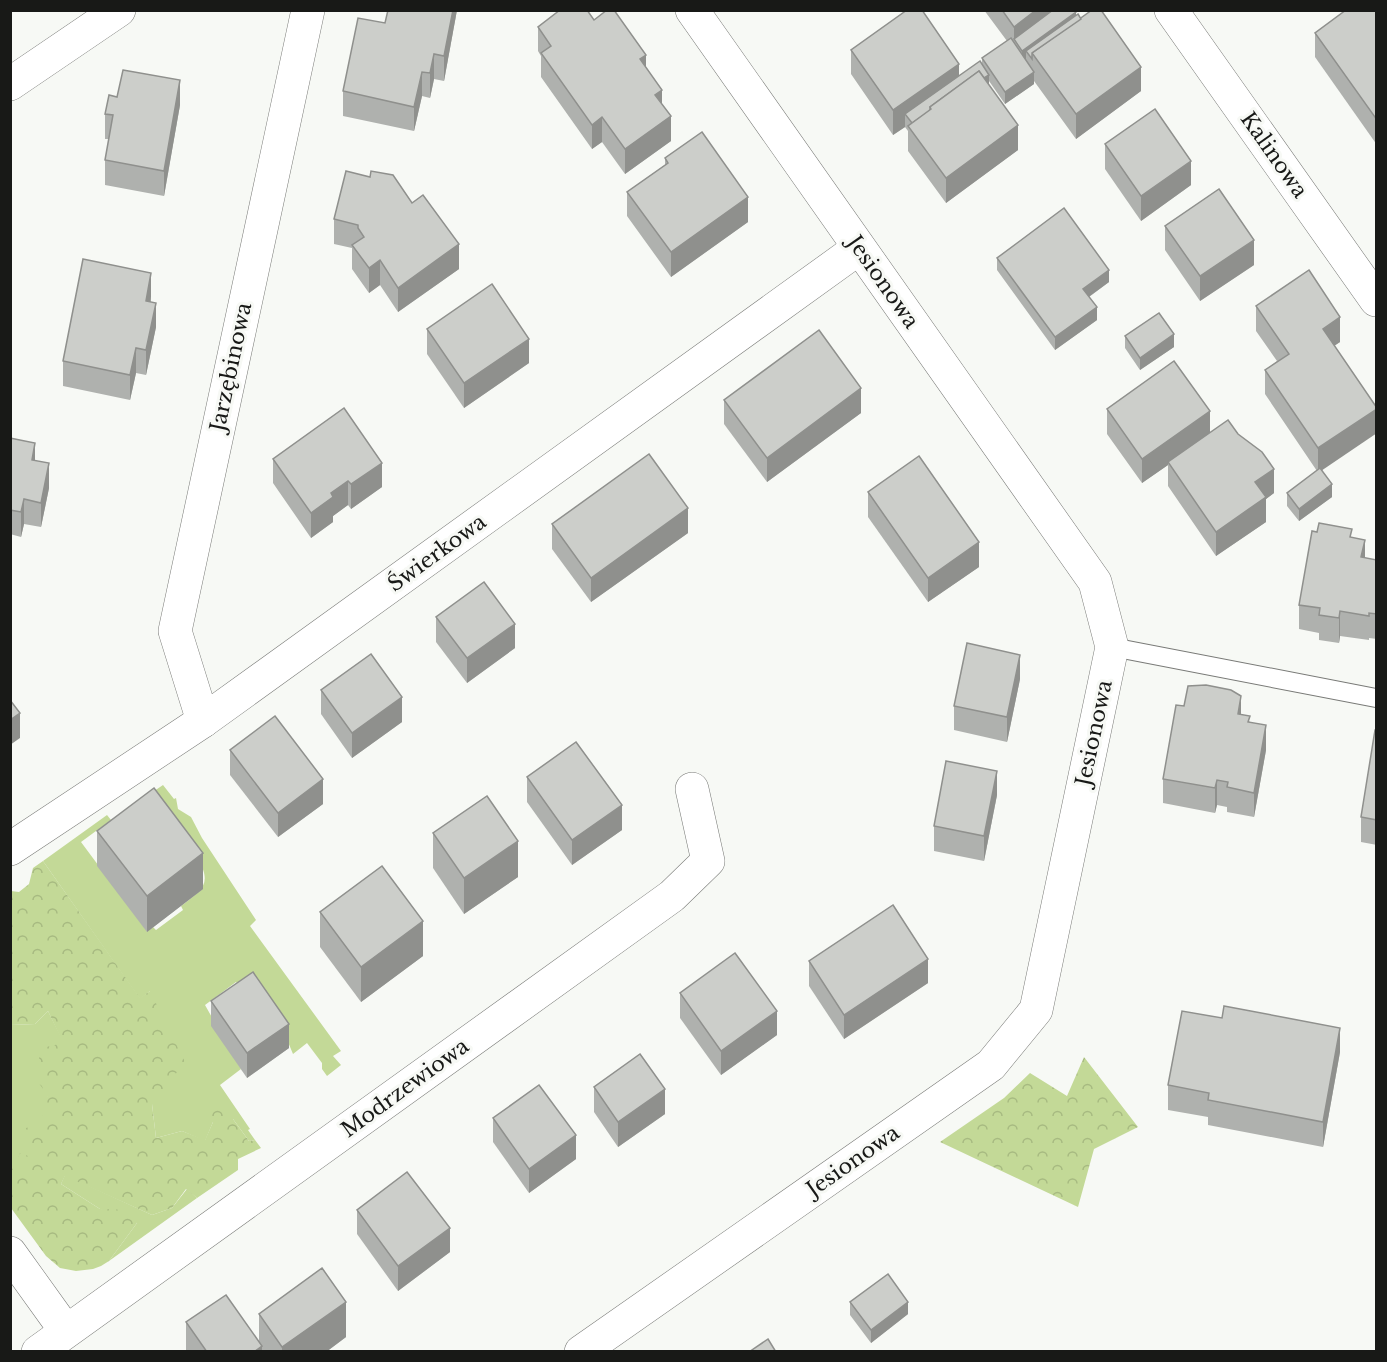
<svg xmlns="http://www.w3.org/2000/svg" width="1387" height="1362" font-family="'Libre Baskerville',serif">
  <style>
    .grass { fill: #c3d997 }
    .forest { fill: url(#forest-crowns) }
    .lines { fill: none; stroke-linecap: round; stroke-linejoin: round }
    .lane-casing { stroke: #797a77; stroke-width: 20 }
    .street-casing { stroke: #797a77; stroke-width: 34 }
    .lane { stroke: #fff; stroke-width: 18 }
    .street { stroke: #fff; stroke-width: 33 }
    .wall { fill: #afb1ae }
    .shaded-wall { fill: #8f908d }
    .building { fill: #ccceca; stroke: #8f908d; stroke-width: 1.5 }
    .labels { text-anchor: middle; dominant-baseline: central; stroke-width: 6; stroke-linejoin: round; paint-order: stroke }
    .street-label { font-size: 21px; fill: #181917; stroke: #f7f9f5 }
  </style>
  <defs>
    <pattern id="forest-crowns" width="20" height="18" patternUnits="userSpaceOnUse" patternTransform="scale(1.5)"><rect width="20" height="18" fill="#c3d997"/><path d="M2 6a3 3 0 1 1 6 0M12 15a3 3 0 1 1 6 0" fill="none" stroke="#a7ba81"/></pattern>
  </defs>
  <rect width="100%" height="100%" fill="#f7f9f5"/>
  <g class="grass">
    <path d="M163,785L174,799L176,798L178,809L191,817L202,838L256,920L250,926L341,1051L333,1056L341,1065L327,1076L322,1069V1063L307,1043L293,1054L288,1042L236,982L205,1005L241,1069L220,1085L250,1129L248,1130L255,1140L249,1141L233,1119L213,1122L205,1141L182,1131L156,1138L152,1104L150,991L140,999L43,861L107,815L111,820L81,842L147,931L153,927L156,930L183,910L181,906C201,890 213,885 198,859L135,804Z"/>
    <polygon points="48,1011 64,1043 48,1096 44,1115 41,1161 13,1171 10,1167 10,1025 35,1024"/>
    <polygon points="65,1175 152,1215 172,1208 187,1189 197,1198 109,1261 137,1223 100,1209 61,1184"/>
  </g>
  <g class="forest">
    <polygon points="43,861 140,998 150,991 185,1062 152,1104 156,1138 182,1131 205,1140 213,1122 203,1109 212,1103 233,1119 249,1141 255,1140 261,1148 238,1159 238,1170 197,1198 186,1189 172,1208 152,1215 65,1176 61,1184 100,1209 133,1210 137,1223 109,1261 101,1266 93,1269 76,1271 60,1268 46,1256 11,1208 11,1167 14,1170 20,1153 39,1160 28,1151 21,1132 44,1115 37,1103 48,1096 34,1076 42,1048 63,1043 48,1011 35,1024 11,1025 11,891 19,892 29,884 33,868"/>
    <polygon points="1084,1057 1138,1127 1094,1149 1078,1207 940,1142 1004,1098 1030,1073 1067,1096"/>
  </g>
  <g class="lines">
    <defs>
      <polyline id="lane" points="1112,647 1376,698"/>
      <g id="street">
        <polyline points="1171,10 1376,300"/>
        <polyline points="10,84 119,10"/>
        <polyline points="203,721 175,631 308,10"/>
        <polyline points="10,849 203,721 859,248"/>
        <polyline points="10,1253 66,1331"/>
        <polyline points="38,1352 672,896 708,861 692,789"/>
        <polyline points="581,1352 991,1065 1036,1010 1112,647 1095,582 692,10"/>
      </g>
    </defs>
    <use href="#lane" class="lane-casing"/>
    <use href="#street" class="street-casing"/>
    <use href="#lane" class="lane"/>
    <use href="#street" class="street"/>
  </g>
  <g class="wall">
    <polygon points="457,10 444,81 434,79 430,98 422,96 414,131 343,116 343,91"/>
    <polygon points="984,10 1075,10 1076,15 1141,91 1076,139 1034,81 1034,84 1005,104 989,81 989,85 1018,150 946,203 908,151 908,131 905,127 893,135 851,74 851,50 959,76 982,65 982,58 1007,41"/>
    <polygon points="1377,10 1377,145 1315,57 1315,33"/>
    <polygon points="594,20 646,68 662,104 671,141 625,174 602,142 592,149 541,77 541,56 538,51 538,27"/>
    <polygon points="117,97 180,105 164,196 105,185 105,160 109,139 105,139 105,114"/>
    <polygon points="1105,144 1191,185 1141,221 1105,169"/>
    <polygon points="665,158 748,222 671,277 627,216 627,192 665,165"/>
    <polygon points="346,171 459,269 398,312 380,285 369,293 352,269 352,248 334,244 334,219"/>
    <polygon points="1165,226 1254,265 1200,301 1165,250"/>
    <polygon points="997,258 1109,282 1089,297 1097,320 1055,350 997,270"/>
    <polygon points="151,297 151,302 156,327 146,375 136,373 130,400 63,386 63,361"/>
    <polygon points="1256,306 1340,342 1334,346 1322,470 1332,497 1299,521 1287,506 1287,493 1317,471 1265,394 1265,370 1277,361 1256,331"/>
    <polygon points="427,329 529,363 464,408 427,354"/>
    <polygon points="1125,336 1174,347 1140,370 1125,348"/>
    <polygon points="724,400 861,413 767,482 724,424"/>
    <polygon points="1107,409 1210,433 1274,493 1266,499 1266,522 1216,556 1168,486 1168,465 1142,483 1107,434"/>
    <polygon points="10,438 35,460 49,488 41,527 24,524 21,537 10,534"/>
    <polygon points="273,459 382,487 351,509 348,505 333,516 333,522 311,538 273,483"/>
    <polygon points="868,492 979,567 928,602 868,517"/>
    <polygon points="552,524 688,533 591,602 552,549"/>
    <polygon points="1352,538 1365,558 1377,560 1377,639 1369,638 1369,640 1340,636 1339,643 1319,640 1319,633 1299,629 1299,605"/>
    <polygon points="436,617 515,648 467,683 436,642"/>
    <polygon points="1020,679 1007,742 954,730 954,706"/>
    <polygon points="321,690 402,722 352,758 321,714"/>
    <polygon points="1241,714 1250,722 1266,750 1254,817 1227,812 1227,807 1217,805 1215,813 1163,803 1163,779"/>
    <polygon points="1377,730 1377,845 1361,842 1361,817"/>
    <polygon points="230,750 323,804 278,837 230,775"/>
    <polygon points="527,777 622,830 572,865 527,802"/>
    <polygon points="997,795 984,861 934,851 934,826"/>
    <polygon points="97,831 203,889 147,932 97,866"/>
    <polygon points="433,833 518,877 464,914 433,868"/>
    <polygon points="320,912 423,956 361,1002 320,947"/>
    <polygon points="809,961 928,983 844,1039 809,986"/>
    <polygon points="680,993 777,1035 721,1075 680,1018"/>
    <polygon points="211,1001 289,1048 247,1078 211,1026"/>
    <polygon points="1340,1052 1323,1147 1208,1125 1208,1117 1168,1110 1168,1085"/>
    <polygon points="594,1087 665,1114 618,1147 594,1112"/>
    <polygon points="493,1118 576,1159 529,1193 493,1142"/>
    <polygon points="357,1210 450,1252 398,1291 357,1234"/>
    <polygon points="850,1302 908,1314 871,1343 850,1315"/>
    <polygon points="259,1314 346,1337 326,1352 186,1352 186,1322 259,1341"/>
  </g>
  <g class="shaded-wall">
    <polygon points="453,10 457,10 444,81 444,56"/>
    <polygon points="1036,10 1071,10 1014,39 1014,27"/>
    <polygon points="1076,12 1076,25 1032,53 1026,51 1026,60 1022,63 1022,51"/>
    <polygon points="434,54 434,79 430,98 430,73"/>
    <polygon points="646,55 646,80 640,59"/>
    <polygon points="959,64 959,89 930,107 905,114 905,127 893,135 893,110"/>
    <polygon points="1141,67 1141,91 1076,139 1076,114"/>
    <polygon points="422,72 422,96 414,131 414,107"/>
    <polygon points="1034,72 1034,84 1005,104 1005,92"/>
    <polygon points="989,75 989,87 931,115"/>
    <polygon points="180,80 180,105 164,196 164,171"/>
    <polygon points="662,90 662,115 655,95"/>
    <polygon points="671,116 671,141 625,174 625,149"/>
    <polygon points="602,117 602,142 592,149 592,125"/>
    <polygon points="1018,125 1018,150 946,203 946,178"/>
    <polygon points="1191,161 1191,185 1141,221 1141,196"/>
    <polygon points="748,197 748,222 671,277 671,252"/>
    <polygon points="1254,240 1254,265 1200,301 1200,276"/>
    <polygon points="459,244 459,269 398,312 398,288"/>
    <polygon points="380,260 380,285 369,293 369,268"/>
    <polygon points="1109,270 1109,282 1083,301 1083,289"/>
    <polygon points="151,273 151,297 146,326 146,301"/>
    <polygon points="156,303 156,327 146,375 146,350"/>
    <polygon points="1097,307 1097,320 1055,350 1055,337"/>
    <polygon points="1340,317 1340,342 1323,353 1323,329"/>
    <polygon points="1174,334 1174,347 1140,370 1140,358"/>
    <polygon points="529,339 529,363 464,408 464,383"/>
    <polygon points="136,348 136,373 130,400 130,375"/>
    <polygon points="861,388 861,413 767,482 767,458"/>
    <polygon points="1377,409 1377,433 1318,473 1318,448"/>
    <polygon points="1210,411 1210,435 1168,462 1168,465 1142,483 1142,459"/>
    <polygon points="35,443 35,467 32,460"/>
    <polygon points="49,463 49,488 41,527 41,503"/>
    <polygon points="382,463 382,487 351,509 351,484"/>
    <polygon points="1274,469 1274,493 1266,499 1266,522 1216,556 1216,532 1255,482"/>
    <polygon points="348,481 348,505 333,516 333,522 311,538 311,513 331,493"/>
    <polygon points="1332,484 1332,497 1299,521 1299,509"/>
    <polygon points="24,499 24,524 21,537 21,512"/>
    <polygon points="688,508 688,533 591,602 591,578"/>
    <polygon points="1365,540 1365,565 1361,557"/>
    <polygon points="979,542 979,567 928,602 928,578"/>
    <polygon points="1340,611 1340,636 1339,643 1339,618"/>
    <polygon points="515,624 515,648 467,683 467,658"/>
    <polygon points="1020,655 1020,679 1007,742 1007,717"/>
    <polygon points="1241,696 1241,721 1238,714"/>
    <polygon points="402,697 402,722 352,758 352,733"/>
    <polygon points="20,713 20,738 10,745 10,720"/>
    <polygon points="1266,725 1266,750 1254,817 1254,793"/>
    <polygon points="997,771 997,795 984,861 984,836"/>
    <polygon points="323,779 323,804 278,837 278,813"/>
    <polygon points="1217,780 1217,805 1215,813 1215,788"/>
    <polygon points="622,805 622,830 572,865 572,840"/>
    <polygon points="518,841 518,877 464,914 464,878"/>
    <polygon points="203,853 203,889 147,932 147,896"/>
    <polygon points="423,921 423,956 361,1002 361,967"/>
    <polygon points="928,959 928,983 844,1039 844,1015"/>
    <polygon points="777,1011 777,1035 721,1075 721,1051"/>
    <polygon points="289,1024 289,1048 247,1078 247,1053"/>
    <polygon points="1340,1028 1340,1052 1323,1147 1323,1122"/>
    <polygon points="665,1089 665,1114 618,1147 618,1122"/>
    <polygon points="576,1135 576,1159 529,1193 529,1169"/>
    <polygon points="450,1228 450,1252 398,1291 398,1266"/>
    <polygon points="346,1302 346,1337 326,1352 282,1352 282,1347"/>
    <polygon points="908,1302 908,1314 871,1343 871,1330"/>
    <polygon points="262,1346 262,1352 254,1352"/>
  </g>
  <g class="building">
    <polygon points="388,10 453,10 444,56 434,54 430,73 422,72 414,107 343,91 358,18 385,23"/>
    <polygon points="560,10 587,10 594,20 607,10 614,10 646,55 640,59 662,90 655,95 671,116 625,149 602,117 592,125 541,53 551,46 538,27"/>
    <polygon points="907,10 922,10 959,64 893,110 851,50"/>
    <polygon points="1002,10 1036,10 1014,27"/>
    <polygon points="1053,10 1075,10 1076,12 1022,51 1014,39"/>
    <polygon points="1092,10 1101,10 1141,67 1076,114 1032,53"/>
    <polygon points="1346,10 1377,10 1377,120 1315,33"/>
    <polygon points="1078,14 1081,19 1032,53 1032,59 1026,51"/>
    <polygon points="1011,38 1034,72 1005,92 982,58"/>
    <polygon points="980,61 989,75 984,78 979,71 930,107 930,111 912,123 905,114"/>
    <polygon points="123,70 180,80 164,171 105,160 113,115 105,114 109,95 117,97"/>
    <polygon points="979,71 1018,125 946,178 908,126 931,109 930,107"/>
    <polygon points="1155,109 1191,161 1141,196 1105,144"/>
    <polygon points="702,132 748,197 671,252 627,192 668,163 665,158"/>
    <polygon points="346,171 370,177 371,171 393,175 412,203 423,195 459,244 398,288 380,260 369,268 352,245 364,237 358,228 358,225 334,219"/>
    <polygon points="1219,189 1254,240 1200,276 1165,226"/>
    <polygon points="1064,208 1109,270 1083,289 1097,307 1055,337 997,258"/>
    <polygon points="83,259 151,273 146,301 156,303 146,350 136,348 130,375 63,361"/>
    <polygon points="1309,270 1340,317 1323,329 1377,408 1377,409 1318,448 1265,370 1289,354 1256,306"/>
    <polygon points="492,284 529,339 464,383 427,329"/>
    <polygon points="1159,313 1174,334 1140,358 1125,336"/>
    <polygon points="819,330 861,388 767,458 724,400"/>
    <polygon points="1174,361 1210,411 1142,459 1107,409"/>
    <polygon points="344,408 382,463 351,484 348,481 331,493 333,497 311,513 273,459"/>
    <polygon points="1228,420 1238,434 1262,452 1274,469 1255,482 1266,497 1216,532 1168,462"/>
    <polygon points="10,438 35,443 32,460 49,463 41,503 24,499 21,512 10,510"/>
    <polygon points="649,454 688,508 591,578 552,524"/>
    <polygon points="919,456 979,542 928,578 868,492"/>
    <polygon points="1320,468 1332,484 1299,509 1287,493"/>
    <polygon points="1319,523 1352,529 1350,537 1365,540 1361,557 1377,560 1377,614 1369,613 1369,616 1340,611 1339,618 1319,615 1320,608 1299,605 1312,531 1317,532"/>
    <polygon points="484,582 515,624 467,658 436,617"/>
    <polygon points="967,643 1020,655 1007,717 954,706"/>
    <polygon points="371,654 402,697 352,733 321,690"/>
    <polygon points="1206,685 1231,690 1241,696 1238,714 1250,716 1248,722 1266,725 1254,793 1227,787 1228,782 1217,780 1215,788 1163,779 1176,705 1184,706 1188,686"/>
    <polygon points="10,700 20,713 10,720"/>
    <polygon points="275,716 323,779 278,813 230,750"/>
    <polygon points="1375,730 1377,730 1377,820 1361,817"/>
    <polygon points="576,742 622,805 572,840 527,777"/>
    <polygon points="946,761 997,771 984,836 934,826"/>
    <polygon points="154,788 203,853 147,896 97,831"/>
    <polygon points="487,796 518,841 464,878 433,833"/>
    <polygon points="382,866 423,921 361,967 320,912"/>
    <polygon points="893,905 928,959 844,1015 809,961"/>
    <polygon points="735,953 777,1011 721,1051 680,993"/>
    <polygon points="253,972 289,1024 247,1053 211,1001"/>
    <polygon points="1224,1006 1340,1028 1323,1122 1208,1100 1209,1093 1168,1085 1182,1011 1222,1018"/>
    <polygon points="640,1054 665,1089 618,1122 594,1087"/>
    <polygon points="539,1085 576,1135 529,1169 493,1118"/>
    <polygon points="407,1172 450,1228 398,1266 357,1210"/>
    <polygon points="322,1268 346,1302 282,1347 259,1314"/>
    <polygon points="888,1274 908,1302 871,1330 850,1302"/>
    <polygon points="226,1295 262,1346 254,1352 207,1352 186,1322"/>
    <polygon points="768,1339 776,1352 749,1352"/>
  </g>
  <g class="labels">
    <g class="street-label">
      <text transform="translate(1274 155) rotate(55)">Kalinowa</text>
      <text transform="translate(883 282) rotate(55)">Jesionowa</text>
      <text transform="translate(231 367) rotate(-78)">Jarzębinowa</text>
      <text transform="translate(437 553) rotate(-36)">Świerkowa</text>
      <text transform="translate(1094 733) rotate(-78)">Jesionowa</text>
      <text transform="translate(405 1088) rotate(-36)">Modrzewiowa</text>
      <text transform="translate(853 1161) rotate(-35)">Jesionowa</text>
    </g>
  </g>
  <rect width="1387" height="1362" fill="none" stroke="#181917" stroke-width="24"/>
</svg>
